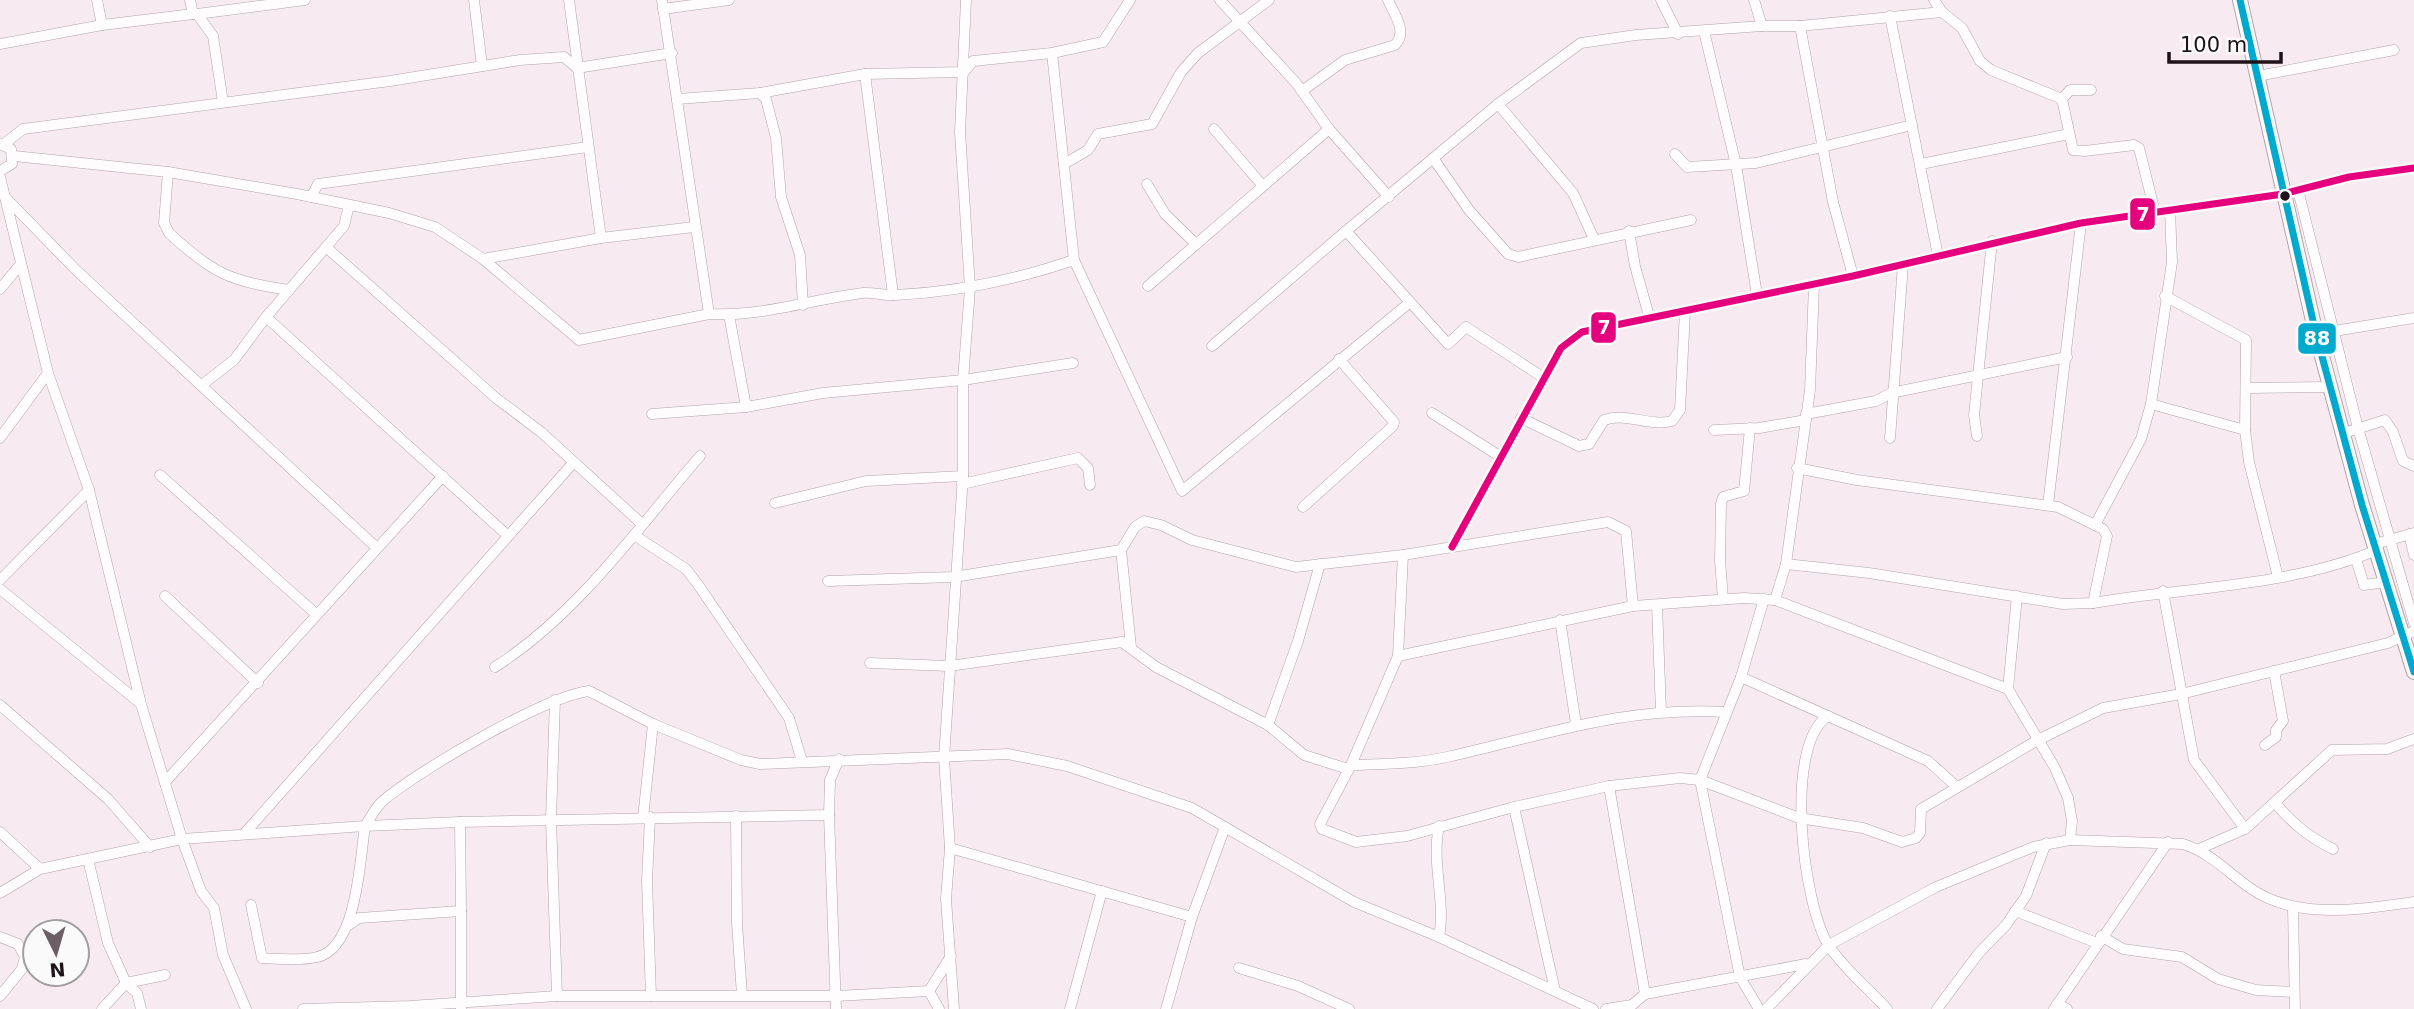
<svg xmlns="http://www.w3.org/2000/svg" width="2414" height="1009" font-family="'DejaVu Sans',sans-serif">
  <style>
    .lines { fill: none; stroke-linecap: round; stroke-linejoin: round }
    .minor-casing { stroke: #b0a4aa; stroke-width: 11 }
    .highway-casing { stroke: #b0a4aa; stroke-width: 16 }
    .minor { stroke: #fefcfd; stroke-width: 10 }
    .highway { stroke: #fefcfd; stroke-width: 14 }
    .bus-1-casing { stroke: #fafafa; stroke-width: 12 }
    .bus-2-casing { stroke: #fafafa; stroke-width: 12 }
    .bus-1 { stroke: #00a9ce; stroke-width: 7 }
    .bus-2 { stroke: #e5007d; stroke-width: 7 }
    .bus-dot { fill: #1f1319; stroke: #fafafa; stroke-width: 2.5 }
    .line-badge { stroke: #fafafa; stroke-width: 2.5 }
    .badge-label { font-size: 19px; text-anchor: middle; font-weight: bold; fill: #fff }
  </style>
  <rect width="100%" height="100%" fill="#f7ebf1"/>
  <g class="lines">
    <defs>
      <g id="minor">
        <polyline points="97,0 102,25"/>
        <polyline points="190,0 193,14 197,14 213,36 223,102"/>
        <polyline points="474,0 482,66"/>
        <polyline points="569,0 601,238"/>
        <polyline points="662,0 709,314"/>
        <polyline points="1220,0 1296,83 1329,129 1389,197"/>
        <polyline points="1661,0 1678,34"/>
        <polyline points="1754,0 1762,26"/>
        <polyline points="1934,0 1942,12 1962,28 1980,61 1991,70 2062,99"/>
        <polyline points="663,9 729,0"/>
        <polyline points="197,14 305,0"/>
        <polyline points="1890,16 1938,256"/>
        <polyline points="1800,26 1833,202 1853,276"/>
        <polyline points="1704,31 1736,165 1757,295"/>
        <polyline points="0,44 102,25 193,14"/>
        <polyline points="1052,53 1074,260 1182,491 1409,303"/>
        <polyline points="865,74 893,295"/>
        <polyline points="2258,76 2394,50"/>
        <polyline points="2091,90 2070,90 2062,99 2073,150 2085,151 2134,145 2139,148 2155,212"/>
        <path d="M1302,91L1345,60L1395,45C1408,32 1394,14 1388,0"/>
        <polyline points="760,93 766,99 776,138 781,197 800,255 803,305"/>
        <polyline points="677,99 760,93 865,74 964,72 973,61 1052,53 1103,42 1130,0"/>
        <polyline points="1498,104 1573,193 1594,239"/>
        <polyline points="1214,129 1262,185"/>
        <polyline points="0,144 11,149 12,164 0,171"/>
        <polyline points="4,144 23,129 390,81 520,60 564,57 577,68 672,53"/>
        <polyline points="1675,154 1687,167 1756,163 1912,125"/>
        <path d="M14,156L168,172L297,194L389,213L435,227L483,259L579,340L709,314C762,317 812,299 863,293C874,292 885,296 896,295C957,292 1016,280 1074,260"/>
        <polyline points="1433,158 1469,210 1508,254 1518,257 1691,220"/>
        <polyline points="1064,164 1088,150 1098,134 1152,124 1181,72 1198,53 1269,0"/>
        <polyline points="1921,164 2069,134"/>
        <path d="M168,172L164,223L169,233C212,273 231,282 289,290"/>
        <polyline points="0,177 48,373 0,438"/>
        <polyline points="1147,184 1165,214 1196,244"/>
        <polyline points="2298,190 2358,428 2414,623"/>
        <polyline points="5,197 76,270 377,548"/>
        <polyline points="311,197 318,184 588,147"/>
        <polyline points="349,205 344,226 266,317 507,535"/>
        <polyline points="1346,231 1498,104 1581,43 1636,35 1762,26 1800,26 1942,12"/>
        <polyline points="1629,231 1635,266 1649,316"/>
        <polyline points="326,247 496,398 541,432 642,524"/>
        <polyline points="483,259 601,238 694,227"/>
        <polyline points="1148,286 1329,129"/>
        <polyline points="0,289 20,265"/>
        <polyline points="2165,296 2246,340 2245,430 2249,462 2278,577"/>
        <polyline points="729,315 746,407"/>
        <polyline points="2316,334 2414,318"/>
        <polyline points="1212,346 1346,231 1448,344 1466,327 1544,378"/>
        <polyline points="203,384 234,360 266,317"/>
        <polyline points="2248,388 2331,387"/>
        <polyline points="2151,404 2245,430"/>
        <polyline points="1432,413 1501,457"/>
        <polyline points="652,414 746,407 823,393 963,380 1073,363"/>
        <polyline points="1806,414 1876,401 1891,393 2067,357"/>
        <path d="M1521,418L1579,446L1589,444L1604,420C1628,412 1649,427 1672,421L1680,410L1685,311"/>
        <polyline points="1714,430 1759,428 1806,420"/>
        <polyline points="2344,433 2385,420 2393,432 2403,461 2414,466"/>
        <polyline points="1977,436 1974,415 1992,241"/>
        <polyline points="1890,438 1903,265"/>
        <polyline points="1797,468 1857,480 2058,507 2103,529 2107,536 2093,603"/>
        <polyline points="160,475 316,614"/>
        <polyline points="962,484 1078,458 1088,468 1090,485"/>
        <polyline points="775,503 866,481 963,476"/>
        <polyline points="2048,505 2081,223"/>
        <polyline points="1303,507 1393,426 1394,422 1339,359"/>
        <polyline points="2095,525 2141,439 2151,404 2172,262 2170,210"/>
        <polyline points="2409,534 2414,555"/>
        <polyline points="634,535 686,569 699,586 789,718 802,761"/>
        <polyline points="2375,544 2414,533"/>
        <polyline points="1452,547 1561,348 1582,332 1853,276 2081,223 2283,194 2349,177 2414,168"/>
        <polyline points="1403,555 1398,656 1351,765 1320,824 1322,829 1356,842 1407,836 1514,807 1609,786 1680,778 1700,780 1799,818 1863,828 1902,842 1916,838 1920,833 1921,809 2036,741 2103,708 2181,694 2388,643 2414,631"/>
        <polyline points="2356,559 2364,585 2387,582"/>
        <polyline points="1786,564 1810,390 1814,285"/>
        <polyline points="0,580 89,490"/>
        <polyline points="828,581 954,577 1121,550"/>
        <polyline points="0,589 140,703"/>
        <polyline points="2163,591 2194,760 2245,829"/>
        <polyline points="165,596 258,683"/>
        <polyline points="1723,599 1720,560 1721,504 1723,497 1744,491 1750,428"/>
        <polyline points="1775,600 2008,689 2055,768 2068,798 2072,821 2070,840"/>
        <polyline points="1657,605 1661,712"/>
        <polyline points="1560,620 1576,724"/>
        <polyline points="1131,647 1121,550 1135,527 1144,521 1161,525 1192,540 1296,567 1403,555 1608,522 1626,531 1633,606"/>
        <path d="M1398,656L1633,606L1744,598L1775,600L1786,564L1869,573L2063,604L2093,603C2186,587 2289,587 2377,550"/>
        <polyline points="870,663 949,666 1122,642 1156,667 1268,725 1304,755 1348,769"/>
        <path d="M495,667C577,615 637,529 700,456"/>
        <polyline points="1741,677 1764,599"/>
        <polyline points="2008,689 2017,596"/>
        <polyline points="555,700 551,819 557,996"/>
        <polyline points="0,705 108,799 150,847"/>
        <path d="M1828,716C1783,745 1803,906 1829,946C1844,969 1869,989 1887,1009"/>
        <polyline points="1268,725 1298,641 1320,564"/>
        <polyline points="2265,745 2276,737 2276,730 2283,721 2274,671"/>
        <path d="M1351,765C1383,764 1416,764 1447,757C1546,735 1623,706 1727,712"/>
        <polyline points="166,781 443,476"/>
        <polyline points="1609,786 1645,994"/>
        <path d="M2276,804C2293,824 2309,837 2333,849"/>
        <polyline points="1514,807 1555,991"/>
        <polyline points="736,816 737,923 742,995"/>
        <polyline points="650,817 647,881 651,996"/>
        <polyline points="643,818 653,724"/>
        <polyline points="460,822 829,815"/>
        <path d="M1439,826C1431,864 1446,900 1439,937"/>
        <polyline points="0,832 40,869"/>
        <polyline points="244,834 574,462"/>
        <polyline points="950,848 1192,917"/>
        <polyline points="2199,849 2245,829 2332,750 2387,749 2414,739"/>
        <polyline points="88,859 108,943 126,983 137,993 141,1009"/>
        <polyline points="0,893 40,869 182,839 141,704 89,490 48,373"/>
        <path d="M251,905L262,958C279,959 300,961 317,957C357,949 360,859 365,826L460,822L461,911"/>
        <polyline points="2293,907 2295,1009"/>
        <polyline points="2015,911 2097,943"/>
        <polyline points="349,925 359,918 461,911 461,1009"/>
        <polyline points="2101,936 2123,949 2182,957 2218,979 2256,990 2294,992"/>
        <polyline points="0,937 18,944 25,957 22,969 0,996"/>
        <polyline points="1239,968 1298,986 1349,1009"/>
        <polyline points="929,991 951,956"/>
        <polyline points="929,991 939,1009"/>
        <polyline points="2057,1004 2067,1009"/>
        <polyline points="102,1009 126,983 165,975"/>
        <path d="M246,1009L223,955L214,908L201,891L182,839L365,826C371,817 376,806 384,800C421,769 544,697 589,691L653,724L741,760L760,764L1008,754L1067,766L1192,808L1354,902L1439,937L1593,1009"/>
        <polyline points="303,1009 410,1006 557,996 836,996 929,991"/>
        <polyline points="836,1009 829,815 830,780 839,759"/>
        <polyline points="954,1009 946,899 950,848 944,758 963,476 963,380 970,288 960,132 966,0"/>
        <polyline points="1070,1009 1102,891"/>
        <polyline points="1166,1009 1192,917 1225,827"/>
        <polyline points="1606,1009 1632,1005 1645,994 1806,964"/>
        <polyline points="1759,1009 1740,977 1700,780 1741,677 1928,761 1957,787"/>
        <path d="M1766,1009L1829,945L1936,887L2033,847L2070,840L2183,844C2211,853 2227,872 2250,888C2297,921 2361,909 2414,902"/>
        <polyline points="1937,1009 1978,954 2006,925 2026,896 2046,843"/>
        <polyline points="2054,1009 2168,842"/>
      </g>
      <polyline id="highway" points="2240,0 2316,334 2362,505 2414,672"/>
    </defs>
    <use href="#minor" class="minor-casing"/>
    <use href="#highway" class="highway-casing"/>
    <use href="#minor" class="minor"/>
    <use href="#highway" class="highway"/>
    <defs>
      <polyline id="bus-1" points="2240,0 2316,334 2362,505 2414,672"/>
      <polyline id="bus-2" points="1452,547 1561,348 1582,332 1853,276 2081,223 2283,194 2349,177 2414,168"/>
    </defs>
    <use href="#bus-1" class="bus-1-casing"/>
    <use href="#bus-2" class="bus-2-casing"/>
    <use href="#bus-1" class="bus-1"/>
    <use href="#bus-2" class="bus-2"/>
  </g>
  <circle class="bus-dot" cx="2285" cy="196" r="6"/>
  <g class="line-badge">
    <rect x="2129" y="197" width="27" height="34" rx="7" fill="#e5007d"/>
    <rect x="1590" y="311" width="27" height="33" rx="7" fill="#e5007d"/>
    <rect x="2297" y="322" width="40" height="33" rx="7" fill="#00a9ce"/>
  </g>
  <g class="badge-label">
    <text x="2143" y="221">7</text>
    <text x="1604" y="334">7</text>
    <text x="2317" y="345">88</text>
  </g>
  <g transform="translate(56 953) rotate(175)"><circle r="33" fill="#fafafa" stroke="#a29ea0" stroke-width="2"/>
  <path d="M0-5L12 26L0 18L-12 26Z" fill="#6b5f65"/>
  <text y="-10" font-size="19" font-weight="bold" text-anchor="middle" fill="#1f1319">N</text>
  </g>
  <path d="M2169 52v10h112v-10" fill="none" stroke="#1f1319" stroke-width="3.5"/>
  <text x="2180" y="52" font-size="21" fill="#1f1319" stroke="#fafafa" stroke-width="5" paint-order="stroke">100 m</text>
</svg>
